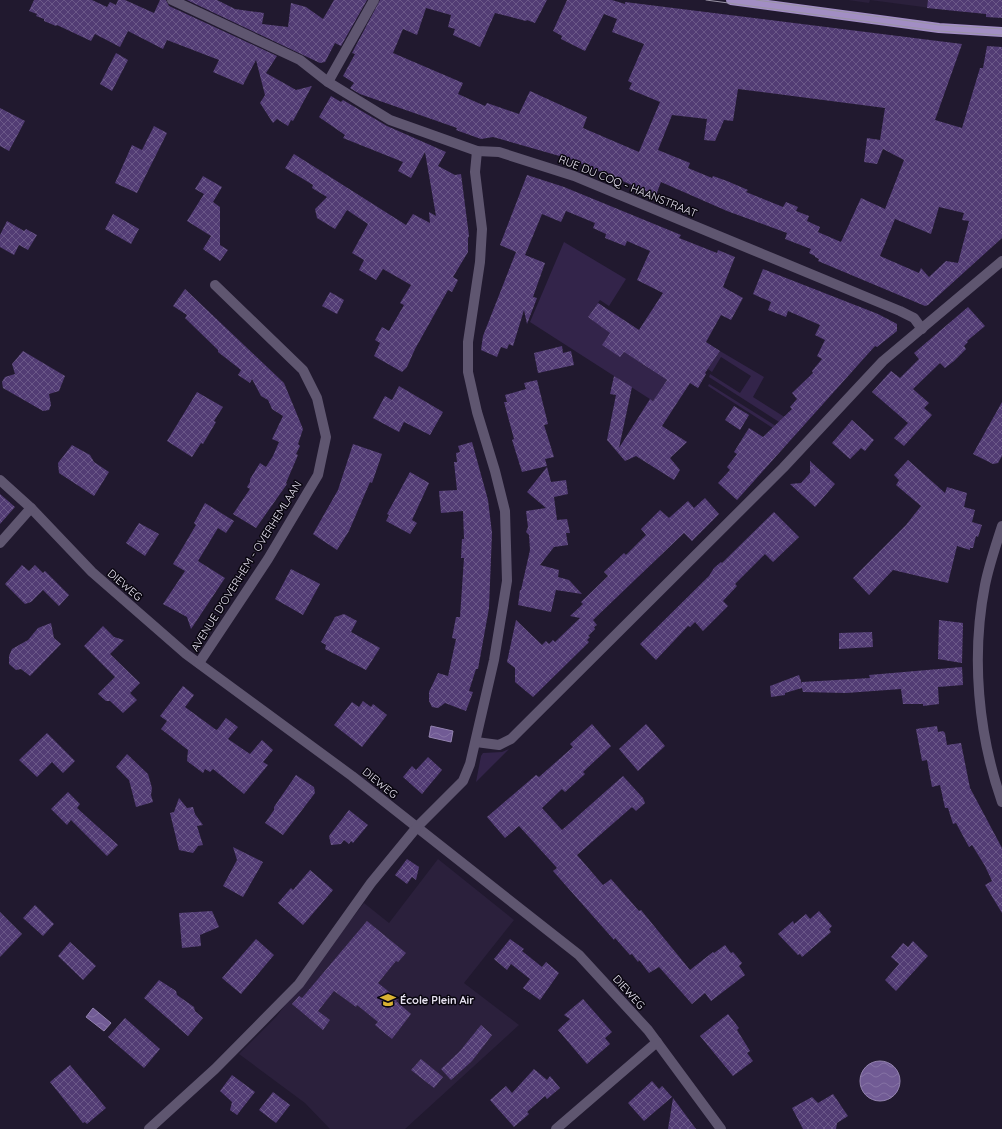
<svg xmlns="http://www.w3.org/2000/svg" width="1002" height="1129" font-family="Quicksand,sans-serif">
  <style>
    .built { fill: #2b203c }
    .grass { fill: #33244a }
    .water { fill: url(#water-waves); stroke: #9483b0 }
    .building { fill: url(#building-cross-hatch); fill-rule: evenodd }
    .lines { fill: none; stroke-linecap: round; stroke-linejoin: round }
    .minor { stroke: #5f5670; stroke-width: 10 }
    .major { stroke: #a28ec4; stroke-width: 10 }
    .tram { stroke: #9a94a6; stroke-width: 1 }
    .labels { text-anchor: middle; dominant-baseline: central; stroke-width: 3; stroke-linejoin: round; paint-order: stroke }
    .street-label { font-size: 11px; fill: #e6e1f0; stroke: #09060f }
    .poi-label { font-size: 11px; font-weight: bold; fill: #e6e1f0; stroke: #09060f; text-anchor: start }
  </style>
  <defs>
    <pattern id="water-waves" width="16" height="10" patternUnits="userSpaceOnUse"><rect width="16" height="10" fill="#715b95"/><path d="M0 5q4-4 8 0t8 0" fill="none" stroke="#8572a4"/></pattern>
    <pattern id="building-cross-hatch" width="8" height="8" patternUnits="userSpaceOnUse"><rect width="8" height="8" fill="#523c74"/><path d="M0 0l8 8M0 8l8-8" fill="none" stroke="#6b5888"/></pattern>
  </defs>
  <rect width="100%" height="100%" fill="#21192f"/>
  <g class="built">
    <polygon points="848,0 962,0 961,12 870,0 869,3"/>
    <polygon points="438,859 514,920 464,983 519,1025 405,1129 330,1129 305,1103 239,1054 276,1017 364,903 389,923"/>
  </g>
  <g class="grass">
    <polygon points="564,242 626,279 609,306 600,300 588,317 611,331 624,352 667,380 653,401 530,322"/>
    <polygon points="720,351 764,377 753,397 794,423 790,429 709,377 710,374 740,393 751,376 721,357 712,372 708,369"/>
    <polygon points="709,384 787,433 785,436 708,386"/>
    <polygon points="509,749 476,782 481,756 483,753 502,752"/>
  </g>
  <g class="water">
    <polygon points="431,726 453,731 451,742 429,737"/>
    <polygon points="93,1008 111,1023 104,1031 86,1017"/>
    <circle cx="880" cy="1081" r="20"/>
  </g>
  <g class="building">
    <polygon points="34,0 92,0 107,7 110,2 116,5 118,0 125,0 154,13 160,0 166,0 169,6 277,56 266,73 296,90 312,86 293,121 291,120 288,126 277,119 273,123 260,103 265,95 256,60 243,85 213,72 219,60 167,40 163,49 128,31 120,47 95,34 91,41 57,25 56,26 44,21 44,19 36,16 37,14 29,11"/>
    <polygon points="187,0 217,0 235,9 264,13 262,24 288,27 291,3 306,7 323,19 334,0 367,0 341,46 335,43 325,62 320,63"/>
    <path d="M380,0H547L535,23L527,20L526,21L495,13L480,47L453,35L455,29L448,27L451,15L426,8L417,35L403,29L393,53L463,83L458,94L485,106L487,103L519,114L530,91L587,117L583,128L639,152L660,102L629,89L632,83L628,81L644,44L612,32L617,19L604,14L585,51L561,39L562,36L553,31L567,0H612L625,4V2L962,44L935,120L962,128L980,68H983L987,46L1002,47V238L928,305L925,306L818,261L819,259L815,257V256L809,253L811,249L785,239L787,233L727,211L661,182L656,195L570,159L493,137L481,139L456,130L457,128L360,94L350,88L354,83L343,76L355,54L352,53ZM738,89L885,108L880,140L867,138L864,162L877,164L883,149L904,160L885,209L861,198L841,242L818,232L820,227L807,221L809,216L796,211L798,207L786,202L783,207L746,192L748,190L727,181L713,176L712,178L688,168L690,163L658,150L672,115L707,119L704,140L715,141L724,120L733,121ZM939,207L964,213L962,220L969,221L958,263L946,261L929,277L921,268L919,273L880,256L895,219L931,234Z"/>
    <polygon points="928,0 1002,0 1002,18 986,17 986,14 927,8"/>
    <polygon points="116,53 128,60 112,91 100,84"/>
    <polygon points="331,96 341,102 343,100 387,126 446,152 438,166 455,175 461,174 469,236 468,238 468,252 453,277 458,280 452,292 448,290 415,349 407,367 402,372 374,356 380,343 375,340 382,327 389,331 404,305 400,303 411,285 383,269 376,280 359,270 364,260 352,253 368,224 347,210 335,229 317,218 315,209 327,197 312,188 313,185 285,168 294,154 406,225 413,214 430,223 429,212 436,216 425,152 411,178 398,171 403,162 343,138 345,135 319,117"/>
    <polygon points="0,108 25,121 9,151 0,146"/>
    <polygon points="154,126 167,133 137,193 115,183 132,145 142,150"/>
    <polygon points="527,175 564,187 681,235 679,238 717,253 718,250 735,257 723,287 743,298 731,320 721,315 706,342 720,351 705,373 706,374 698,388 690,383 662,426 687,442 670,458 680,470 674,480 636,456 625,461 607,440 616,395 610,394 614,376 632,387 619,448 650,399 653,401 667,380 624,352 620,357 602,345 610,333 588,317 598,303 639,330 663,293 637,280 650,251 627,241 625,246 605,238 606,234 593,228 595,223 566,211 561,222 542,214 525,255 545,263 533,297 537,298 527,324 524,310 513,346 509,344 507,349 501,347 497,357 481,350 483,336 516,252 500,245"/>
    <polygon points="203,176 222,187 213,202 220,207 220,245 228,250 220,261 203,249 211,236 187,221 204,194 195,189"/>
    <polygon points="113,214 139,229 131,244 105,229"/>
    <polygon points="7,221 24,231 26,229 37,235 28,250 19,245 14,255 0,247 0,235"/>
    <polygon points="763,269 878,314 897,324 897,331 877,347 875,346 737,500 718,483 730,470 727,467 737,454 734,452 749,428 763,437 792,409 790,407 797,399 792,393 813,373 812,371 822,359 817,356 825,340 815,335 820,325 788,311 786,317 768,310 771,302 753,294"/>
    <polygon points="185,289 284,383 303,429 298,444 300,446 296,454 298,455 286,483 287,484 256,528 233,514 250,489 247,487 250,482 250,479 260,463 266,467 273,456 279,442 272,439 283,416 272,409 268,400 261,396 252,379 250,383 238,375 241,370 218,352 218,350 185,318 187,315 173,306"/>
    <polygon points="330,292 344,300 337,314 322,306"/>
    <polygon points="968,307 985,326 967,341 968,342 964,346 966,349 954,361 945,368 940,363 913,389 929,403 924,408 932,415 904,446 894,438 908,423 872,392 891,371 900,378 919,359 914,353"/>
    <polygon points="562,346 563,353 571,351 574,365 538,373 534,353"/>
    <polygon points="23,351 65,376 59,391 49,394 51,405 49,410 43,411 3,388 2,382 5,377 15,374 12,364"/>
    <polygon points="537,380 548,424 544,425 554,457 545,459 547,466 522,472 512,440 514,439 504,402 507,402 505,395 526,389 524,383"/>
    <polygon points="399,386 443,412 430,435 404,422 399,432 373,418 385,396 392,400"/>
    <polygon points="197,392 223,407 214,421 216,422 203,444 201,443 192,457 167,441"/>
    <polygon points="1002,402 1002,456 998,463 993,464 973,454"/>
    <polygon points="734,406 749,415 740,430 725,420"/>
    <polygon points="852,420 874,440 865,451 861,448 850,459 832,443"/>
    <polygon points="472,442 488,500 492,533 489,608 478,669 476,669 469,691 473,692 466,711 445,703 438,708 432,707 429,701 429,692 438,673 448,676 456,639 452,638 456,617 460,617 464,558 461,558 462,539 464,539 463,511 441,513 439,491 457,490 454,462 457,462 456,453 460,452 458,446"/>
    <polygon points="353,444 382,454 372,483 370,482 349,531 337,550 313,534 338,490"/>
    <polygon points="72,445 90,455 94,462 109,472 94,496 59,473 58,463"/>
    <polygon points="908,460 945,493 947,487 967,493 964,507 975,510 972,522 982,525 978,537 976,536 973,548 970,548 970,550 957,546 948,583 893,570 869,595 853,578 906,525 921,506 896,485 899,480 894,475"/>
    <polygon points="810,461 835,484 815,507 790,484 801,483 810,473"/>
    <polygon points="547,467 551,482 566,480 568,494 554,497 557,520 567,519 570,533 566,533 568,545 554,547 540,565 559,570 558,577 569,580 582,594 556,590 551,612 518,605 520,590 521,590 530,550 529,535 526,532 528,527 526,511 546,508 527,492"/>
    <polygon points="410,472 429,483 412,520 417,523 410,534 386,521 389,515 387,514"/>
    <polygon points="0,494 15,507 0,524"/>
    <polygon points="705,498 719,514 692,541 684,533 593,620 597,625 594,627 595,629 588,636 590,637 587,640 589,642 582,649 533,697 515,682 515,668 507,662 516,620 542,645 546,641 549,644 553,640 555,642 580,618 570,616 583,604 581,602 608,576 604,572 624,553 626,555 646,535 641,529 660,510 669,518 688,501 694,508"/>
    <polygon points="205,503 234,521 226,533 218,528 198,561 225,578 191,629 187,617 163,604 185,571 173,564 196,525 194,523"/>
    <polygon points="774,512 799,537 773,562 765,554 735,584 737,586 723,601 728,606 703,631 695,622 690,627 688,626 656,660 640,644 709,576 714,568 721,562 722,563"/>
    <polygon points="139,523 159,534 145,556 126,543"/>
    <polygon points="22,565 29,571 35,565 43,573 45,571 69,595 59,606 43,590 31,602 25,604 5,584"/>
    <polygon points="291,569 320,584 303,615 275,599"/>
    <polygon points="344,614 357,621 351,632 380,648 366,670 325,649 326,645 321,642 335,617"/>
    <polygon points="939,620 963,623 962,663 938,659"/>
    <polygon points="51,623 54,638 61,644 30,676 21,669 16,670 9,664 9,656 12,649 28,640 38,628"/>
    <polygon points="103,626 114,637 124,640 110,654 140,683 130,693 137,700 123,713 110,701 106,701 98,694 115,677 84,646"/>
    <polygon points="872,632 873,647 839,649 839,633"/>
    <polygon points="962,667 963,685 938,687 939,704 923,706 923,704 903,704 901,689 846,693 803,692 802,688 785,693 785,695 771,697 770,686 799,675 802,684 802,682 870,678 869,675"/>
    <polygon points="183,686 194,695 185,707 215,729 217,730 226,718 238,727 228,739 250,754 262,740 273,750 263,762 268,765 244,794 213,769 210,772 205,769 203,773 187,761 188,750 161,729 167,721 160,716"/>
    <polygon points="363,701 371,707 373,704 387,715 362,747 334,725 352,702 359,707"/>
    <polygon points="592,724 611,746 583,772 585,774 565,792 562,789 542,808 562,830 623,776 643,798 645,803 636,811 632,807 577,855 603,885 611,879 639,911 641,910 690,970 713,952 714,953 725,945 731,953 733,952 742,963 739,966 745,975 711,1001 705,993 692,1004 659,967 649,973 639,960 638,962 632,954 630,955 615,938 614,940 553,871 557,868 519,826 505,838 487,817 536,775 539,777 573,747 570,744"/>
    <polygon points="646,724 665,746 638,771 619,749"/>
    <polygon points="937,726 938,732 943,731 945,733 947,745 961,743 970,788 1002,848 1002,913 985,885 992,881 985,866 972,845 969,847 956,823 953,824 948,808 945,808 940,785 932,787 927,760 922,761 916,729"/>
    <polygon points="47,733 75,761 63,773 52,762 37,777 19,760"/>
    <polygon points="127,754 148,774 152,788 151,795 153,802 136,807 129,780 116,767"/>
    <polygon points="428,757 442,770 422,794 403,777 412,766 416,770"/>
    <polygon points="296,775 314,787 315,793 283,835 265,823 274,810 274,807"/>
    <polygon points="68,792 80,804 77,808 118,845 107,856 71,820 67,825 51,809"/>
    <polygon points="179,798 187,808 193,807 195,814 203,825 197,826 203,845 198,846 193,853 179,850 170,813 174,812"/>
    <polygon points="349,810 368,825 353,843 351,841 349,844 344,840 341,844 331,845 329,836"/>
    <polygon points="233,847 263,862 243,897 223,886 237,860"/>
    <polygon points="407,859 419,867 416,880 412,877 407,884 395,875"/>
    <polygon points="310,870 333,890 303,925 278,903 291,888 293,890"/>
    <polygon points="35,905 54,924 43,936 23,918"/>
    <polygon points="212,911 219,927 200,935 201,946 182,948 179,913"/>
    <polygon points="819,911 832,926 829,929 831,932 802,957 800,954 798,955 778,934 793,921 794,924 806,914 810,919"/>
    <polygon points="0,912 22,934 0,957"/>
    <polygon points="367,921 406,953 398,962 396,961 378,983 398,999 396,1001 411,1014 392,1039 375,1025 378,1022 357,1005 356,1007 334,991 318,1011 330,1020 323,1030 292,1004 299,996 302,998"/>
    <polygon points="256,939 274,955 241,994 222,978"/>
    <polygon points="510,939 524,949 522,951 542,967 546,962 559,973 540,1000 523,988 530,979 511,964 507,970 494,959"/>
    <polygon points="913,941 928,956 896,991 885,980 899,964 891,957 903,943 908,947"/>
    <polygon points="70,942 96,966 83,980 58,956"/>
    <polygon points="159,980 176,991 177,995 194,1007 195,1011 203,1018 188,1036 144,998"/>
    <polygon points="583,999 612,1032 605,1038 610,1044 587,1064 558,1030 570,1019 564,1015"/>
    <polygon points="728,1014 739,1028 737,1030 750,1051 747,1053 753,1061 733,1076 700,1036"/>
    <polygon points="125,1018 160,1049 144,1068 108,1037"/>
    <polygon points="481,1025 492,1035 472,1061 451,1080 441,1069 460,1051"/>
    <polygon points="421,1059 443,1077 434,1088 411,1070"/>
    <polygon points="70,1065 106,1108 87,1124 85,1122 83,1123 50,1082"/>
    <polygon points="534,1069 547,1080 550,1076 560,1088 547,1099 545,1096 527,1112 529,1114 514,1127 490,1100 506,1086 512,1093"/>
    <polygon points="232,1075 255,1092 237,1115 230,1110 232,1102 220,1091"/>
    <polygon points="652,1081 659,1089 662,1086 672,1097 644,1121 628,1103"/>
    <polygon points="273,1092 290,1105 276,1123 259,1110"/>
    <polygon points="833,1094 848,1116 837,1123 836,1129 803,1129 792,1108 812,1097 818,1103"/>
    <polygon points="673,1098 696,1129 668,1129"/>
  </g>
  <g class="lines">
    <g class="minor">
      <polyline points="172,0 300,60 328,82 390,120 477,151 499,152 574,176 900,311 914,318 922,329"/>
      <polyline points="328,82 374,0"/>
      <polyline points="0,480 31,508 92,572 186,654 352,776 579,955 648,1030 721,1129"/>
      <path d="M1002,526C996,545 989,565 985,585C971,656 978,734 1002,802"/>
      <polyline points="0,543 31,508"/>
      <polyline points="199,663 268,559 318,475 326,437 317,398 303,370 215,285"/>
      <polyline points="476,742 499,745 511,739 783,468 883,361 1002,261"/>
      <polyline points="149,1129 215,1069 299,984 371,883 417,827 463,781 470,764 494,660 507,581 505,511 495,471 477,412 468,372 468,342 480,262 482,229 475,172 477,151"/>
      <polyline points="556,1129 657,1042"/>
    </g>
    <polyline class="major" points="731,0 939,28 1002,32"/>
    <g class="tram">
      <polyline points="706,0 939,31 1002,35"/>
      <polyline points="756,0 939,25 1002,29"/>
    </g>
  </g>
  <defs>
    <symbol id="school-bare" viewBox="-9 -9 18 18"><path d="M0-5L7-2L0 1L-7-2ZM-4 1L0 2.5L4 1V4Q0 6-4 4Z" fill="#dab333" stroke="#09060f" stroke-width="2.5" paint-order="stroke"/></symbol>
  </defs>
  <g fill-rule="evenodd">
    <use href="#school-bare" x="377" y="989" width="22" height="22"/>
  </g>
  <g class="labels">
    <g class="street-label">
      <text transform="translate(628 186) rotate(22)">RUE DU COQ - HAANSTRAAT</text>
      <text transform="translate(246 566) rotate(-58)">AVENUE D'OVERHEM - OVERHEMLAAN</text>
      <text transform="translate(125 585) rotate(41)">DIEWEG</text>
      <text transform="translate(380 783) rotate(39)">DIEWEG</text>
      <text transform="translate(629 992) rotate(48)">DIEWEG</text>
    </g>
    <g class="poi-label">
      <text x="400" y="1000">École Plein Air</text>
    </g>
  </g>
</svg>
